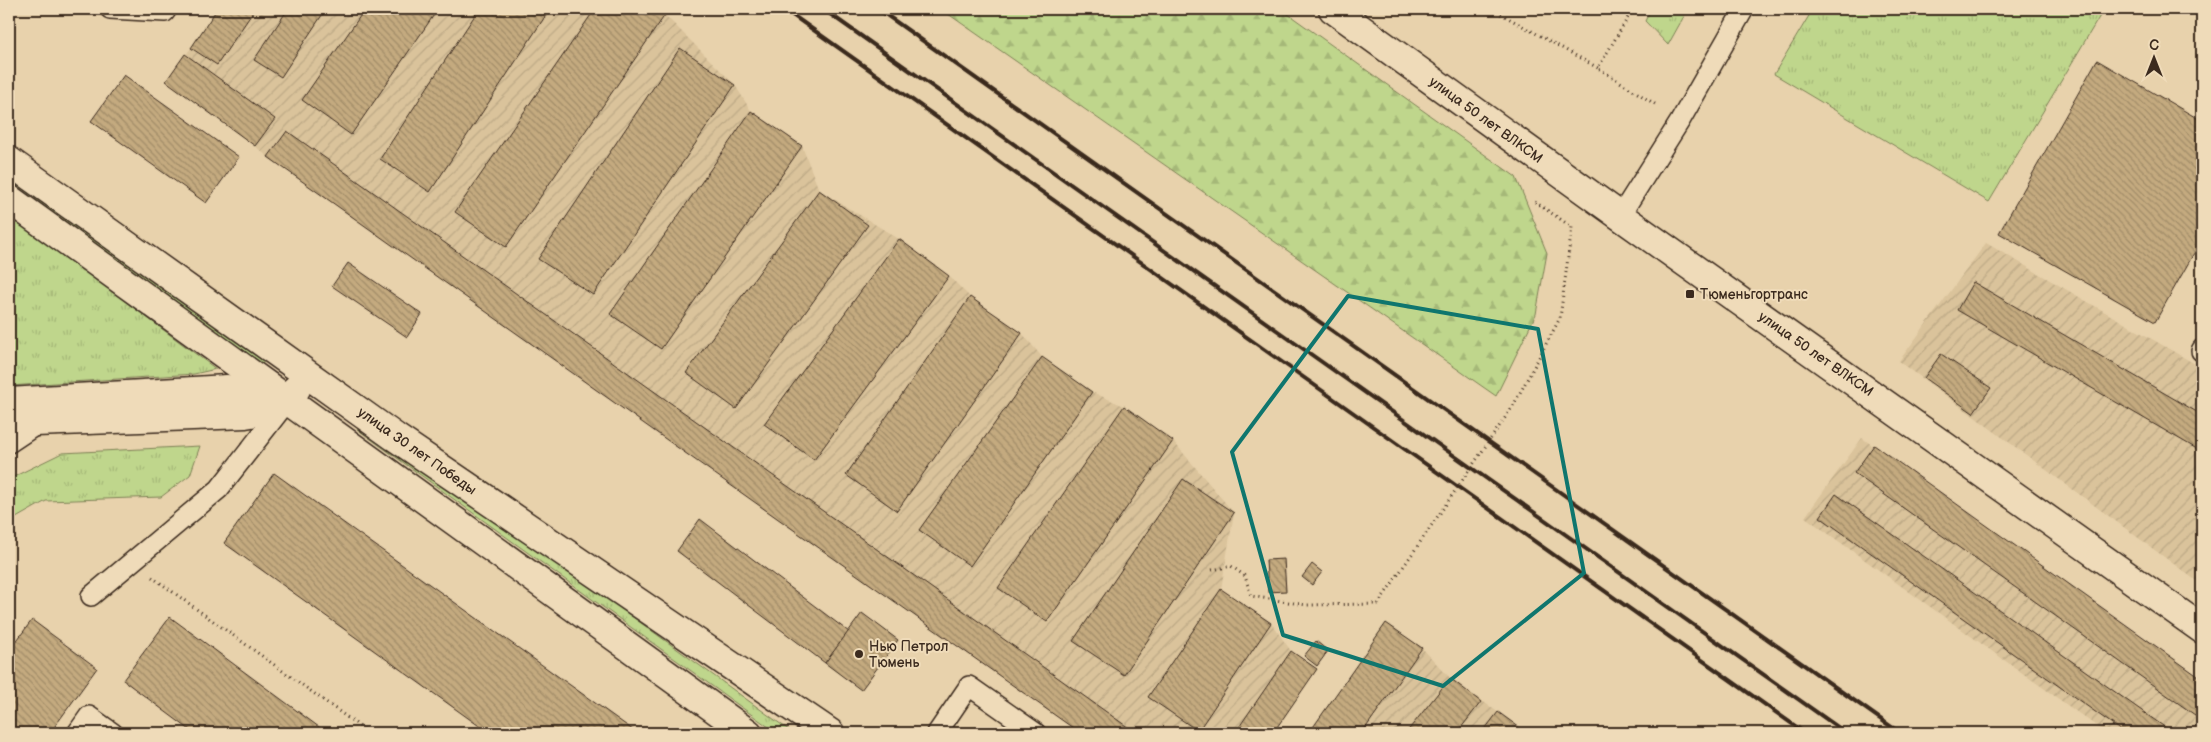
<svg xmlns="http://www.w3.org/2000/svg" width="2211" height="742" font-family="'Balsamiq Sans',sans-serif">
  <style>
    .industrial { fill: url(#industrial-furrows) }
    .grass { fill: url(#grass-tufts); stroke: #7d8055 }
    .forest { fill: url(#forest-firs); stroke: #7d8055 }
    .building { fill: url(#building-back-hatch); stroke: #3b2a1e }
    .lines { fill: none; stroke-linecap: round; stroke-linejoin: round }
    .service-casing { stroke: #3b2a1e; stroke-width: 22 }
    .tertiary-casing { stroke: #3b2a1e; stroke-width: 31 }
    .path { stroke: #3b2a1e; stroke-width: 3; stroke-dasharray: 1 4; stroke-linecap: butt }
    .service { stroke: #efdbb9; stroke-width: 19 }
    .tertiary { stroke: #efdbb9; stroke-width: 28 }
    .rail { stroke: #3b2a1e; stroke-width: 4 }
    .marked { fill: none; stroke: #0f766e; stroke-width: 4; stroke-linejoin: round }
    .poi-dot { fill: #3b2a1e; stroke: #efdbb9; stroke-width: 2 }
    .labels { text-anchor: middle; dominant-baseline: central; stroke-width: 4; stroke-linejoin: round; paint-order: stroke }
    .street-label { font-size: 14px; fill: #3b2a1e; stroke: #efdbb9 }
    .poi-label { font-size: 14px; fill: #3b2a1e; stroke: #efdbb9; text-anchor: start }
  </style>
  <defs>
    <pattern id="industrial-furrows" width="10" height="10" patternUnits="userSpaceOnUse" patternTransform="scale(1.25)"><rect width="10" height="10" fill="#dac39b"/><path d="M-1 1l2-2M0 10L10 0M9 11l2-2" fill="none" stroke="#bca885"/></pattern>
    <pattern id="grass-tufts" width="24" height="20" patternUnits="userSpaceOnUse" patternTransform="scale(1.25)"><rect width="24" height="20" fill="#bfd68c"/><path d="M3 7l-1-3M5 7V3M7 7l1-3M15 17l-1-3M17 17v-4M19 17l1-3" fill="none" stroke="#a5b878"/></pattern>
    <pattern id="forest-firs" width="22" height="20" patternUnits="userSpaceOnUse" patternTransform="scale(1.25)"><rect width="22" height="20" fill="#bfd68c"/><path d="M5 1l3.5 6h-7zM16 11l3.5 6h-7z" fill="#a5b878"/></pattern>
    <pattern id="building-back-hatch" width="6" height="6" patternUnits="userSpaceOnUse" patternTransform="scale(1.25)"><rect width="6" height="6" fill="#c4aa7f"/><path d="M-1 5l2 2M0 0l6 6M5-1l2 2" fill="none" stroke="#a08b67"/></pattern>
  </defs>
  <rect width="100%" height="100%" fill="#e8d2ac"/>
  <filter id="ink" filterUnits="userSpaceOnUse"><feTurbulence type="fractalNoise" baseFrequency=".02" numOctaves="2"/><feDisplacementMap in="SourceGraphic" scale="10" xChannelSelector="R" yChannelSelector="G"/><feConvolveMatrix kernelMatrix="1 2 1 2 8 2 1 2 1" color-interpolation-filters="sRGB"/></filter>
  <g filter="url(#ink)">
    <g class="industrial">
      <polygon points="217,9 656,9 665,15 735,85 751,111 802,146 819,190 899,239 949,276 970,297 1022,333 1042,357 1092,392 1124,406 1173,441 1234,513 1221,589 1271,623 1291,651 1317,669 1273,733 1080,733 268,157 255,146 166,81 191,48"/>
      <polygon points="1986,243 2202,368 2202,585 1899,361"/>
      <polygon points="1862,438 2202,679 2202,733 2106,733 1805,517"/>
      <polygon points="1386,623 1422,648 1450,678 1527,733 1309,733"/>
    </g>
    <g class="grass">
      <polygon points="1651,9 1688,9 1668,45 1645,21"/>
      <polygon points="1813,9 2104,9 1989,202 1774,74"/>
      <polygon points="9,175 265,360 260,367 9,186"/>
      <polygon points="9,215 216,369 194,374 9,386"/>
      <polygon points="362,421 793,733 777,733 357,429"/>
      <polygon points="200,446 190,475 161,497 46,501 9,522 9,479 62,453"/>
    </g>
    <polygon class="forest" points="941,9 1281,9 1516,177 1547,253 1536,314 1496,396"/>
    <g class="building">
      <polygon points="217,9 255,9 217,65 191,48"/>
      <polygon points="288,9 326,9 281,77 254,60"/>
      <polygon points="365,9 438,9 351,135 302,100"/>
      <polygon points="479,9 550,9 430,192 380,159"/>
      <polygon points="595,9 656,9 665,15 506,247 455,212"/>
      <polygon points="680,48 735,85 593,295 538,259"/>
      <polygon points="185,54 275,119 255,146 166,81"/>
      <polygon points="2097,60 2202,121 2202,239 2155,322 1999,233"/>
      <polygon points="124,75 239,157 206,203 91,121"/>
      <polygon points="751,111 802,146 661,349 610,314"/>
      <polygon points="287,131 1136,733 1080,733 268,157"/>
      <polygon points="819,190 868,225 736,409 686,373"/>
      <polygon points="899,239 949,276 814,460 764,424"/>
      <polygon points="348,263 422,314 407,337 332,286"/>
      <polygon points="1973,282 2202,415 2202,452 1957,310"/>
      <polygon points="970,297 1022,333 897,511 846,475"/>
      <polygon points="1941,354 1991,388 1973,413 1924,378"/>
      <polygon points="1042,357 1092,392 970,566 919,530"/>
      <polygon points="1124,406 1173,441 1047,622 998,588"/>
      <polygon points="1874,445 2202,679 2202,720 1854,473"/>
      <polygon points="274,473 637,733 489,733 224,543"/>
      <polygon points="1183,479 1234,513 1124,675 1073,641"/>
      <polygon points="1836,494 2173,733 2125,733 1820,517"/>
      <polygon points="700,519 849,632 825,663 677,551"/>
      <polygon points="1284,559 1286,591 1268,592 1266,560"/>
      <polygon points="1312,564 1322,572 1312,585 1302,577"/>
      <polygon points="1221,589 1271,623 1198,731 1148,697"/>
      <polygon points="862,613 898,640 861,690 825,663"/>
      <polygon points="170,617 327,733 194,733 123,680"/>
      <polygon points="32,620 97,668 50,733 9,733 9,651"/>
      <polygon points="1386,623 1422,648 1362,733 1309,733"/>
      <polygon points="1316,641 1328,651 1317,666 1304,656"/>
      <polygon points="1291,651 1317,669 1273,733 1235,733"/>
      <polygon points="1450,678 1481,702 1457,733 1406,733"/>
      <polygon points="1498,712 1527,733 1482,733"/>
    </g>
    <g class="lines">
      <defs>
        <g id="service">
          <polyline points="110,9 165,12 167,9"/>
          <polyline points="1620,216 1680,121 1744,9"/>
          <polyline points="2201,351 2202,349"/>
          <polyline points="9,443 39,423"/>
          <polyline points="91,596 219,489 286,403"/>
          <polyline points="77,733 89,716 113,733"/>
          <polyline points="937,733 969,686 1036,733"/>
        </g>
        <g id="tertiary">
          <polyline points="1333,9 1620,216 2202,629"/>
          <polyline points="9,161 395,437 830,733"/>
          <polyline points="9,199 748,733"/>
          <polyline points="9,402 227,389 279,399"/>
          <polyline points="9,423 245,414 262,411 287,401 296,389"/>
        </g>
      </defs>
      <use href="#service" class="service-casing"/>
      <use href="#tertiary" class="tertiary-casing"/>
      <g class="path">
        <polyline points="1492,9 1598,68"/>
        <polyline points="1633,9 1598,68 1658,106"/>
        <polyline points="1212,570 1231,566 1245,576 1251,596 1306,605 1378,604 1513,406 1560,318 1572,227 1532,200"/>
        <polyline points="152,577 369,733"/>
      </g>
      <use href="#service" class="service"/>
      <use href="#tertiary" class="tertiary"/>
      <g class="rail">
        <polyline points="784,9 1805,733"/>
        <polyline points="823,9 1846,733"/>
        <polyline points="878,9 1900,733"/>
      </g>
    </g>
  </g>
  <path class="marked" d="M1348,296L1538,329L1584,573L1443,686L1283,635L1232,452Z"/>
  <g class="poi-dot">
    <rect x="1685" y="289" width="10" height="10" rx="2.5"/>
    <circle cx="859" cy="654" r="5"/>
  </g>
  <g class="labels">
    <g class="street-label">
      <text transform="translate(1486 120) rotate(36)">улица 50 лет ВЛКСМ</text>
      <text transform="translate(1816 354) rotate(35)">улица 50 лет ВЛКСМ</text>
      <text transform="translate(417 451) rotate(35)">улица 30 лет Победы</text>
    </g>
    <g class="poi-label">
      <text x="1700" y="294">Тюменьгортранс</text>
      <text x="869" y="646">Нью Петрол<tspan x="869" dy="16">Тюмень</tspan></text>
    </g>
  </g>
  <rect width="2211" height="742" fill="none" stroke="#efdbb9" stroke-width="30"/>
  <rect x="15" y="15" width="2181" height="712" fill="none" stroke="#3b2a1e" stroke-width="2" filter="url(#ink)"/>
  <g transform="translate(2154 58)" stroke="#efdbb9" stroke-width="4" paint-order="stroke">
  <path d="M0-4L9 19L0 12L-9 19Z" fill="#3b2a1e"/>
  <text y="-8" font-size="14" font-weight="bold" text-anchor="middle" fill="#3b2a1e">С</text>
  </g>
</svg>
